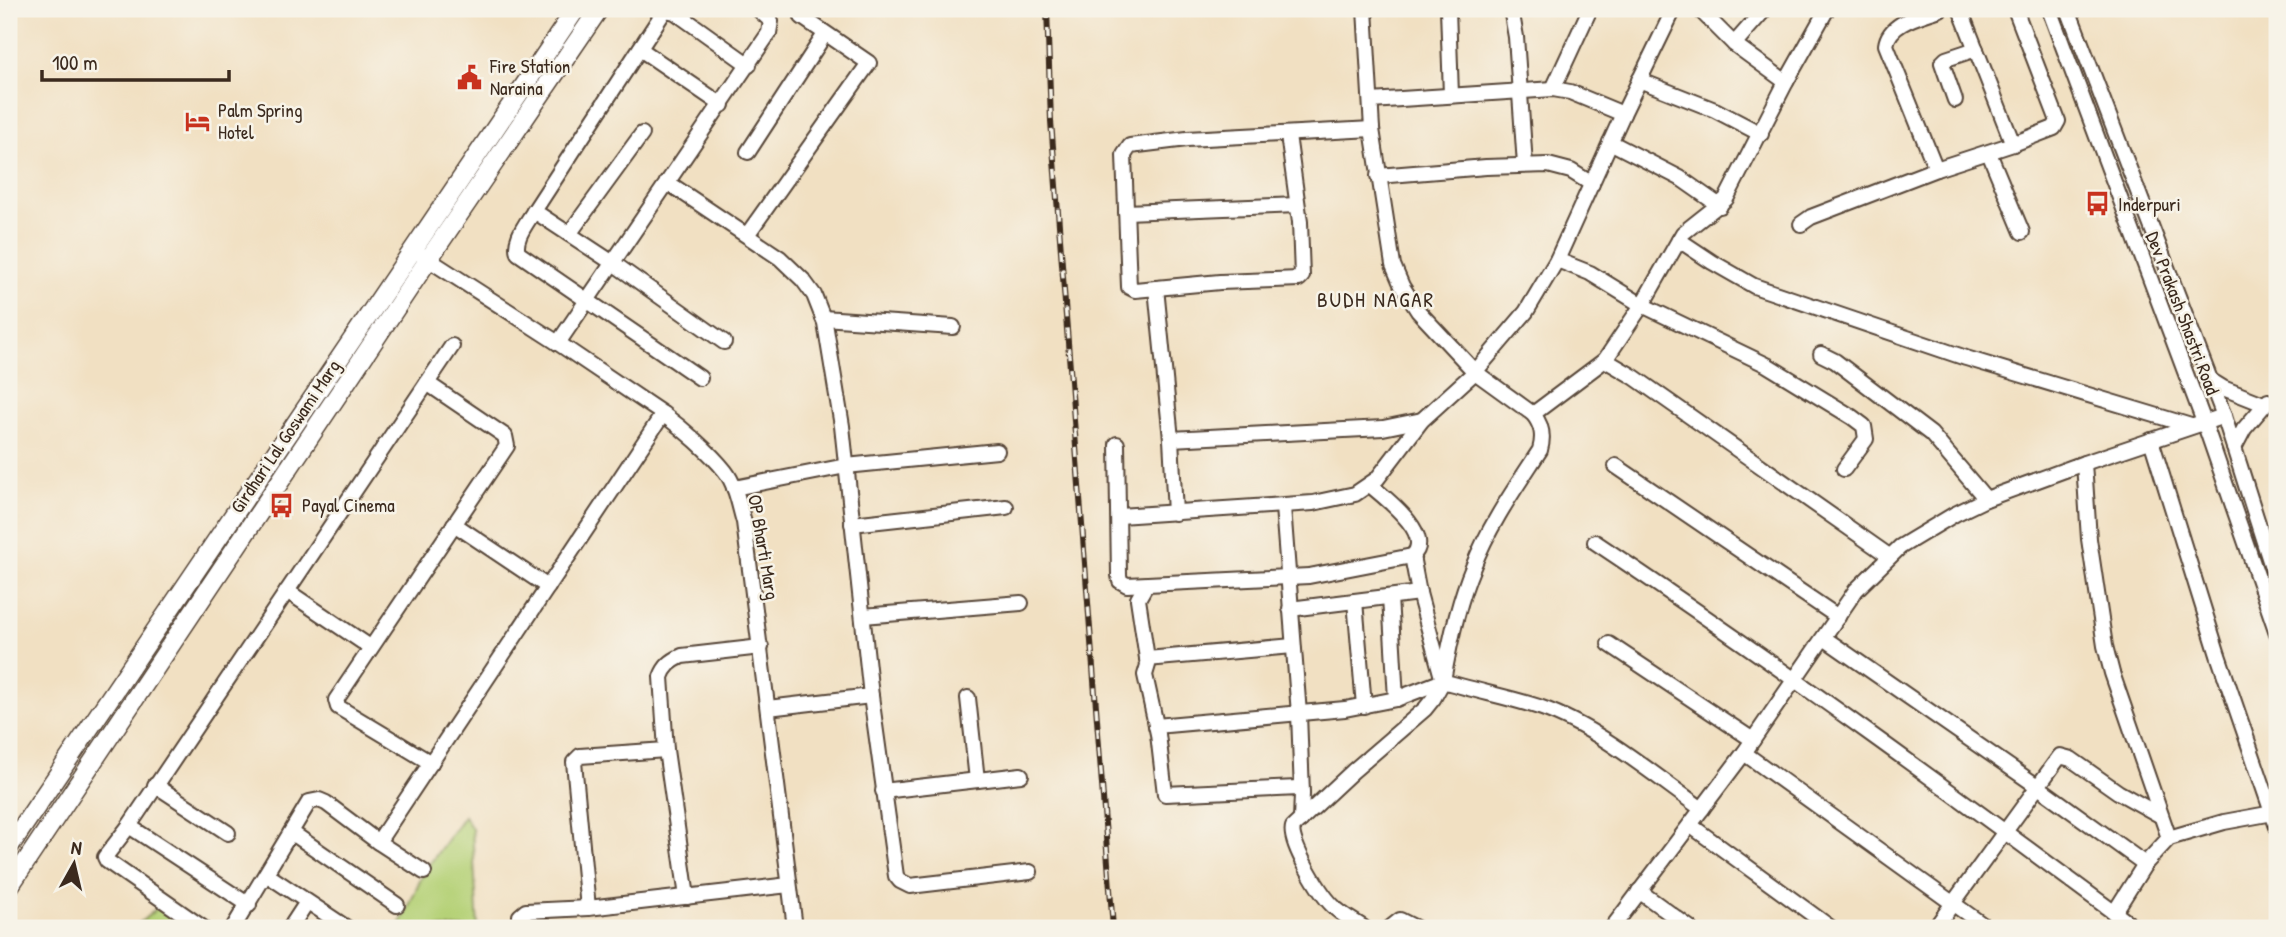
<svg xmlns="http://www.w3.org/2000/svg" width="2286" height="937" font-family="'Patrick Hand',sans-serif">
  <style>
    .green { fill: #b5d177; stroke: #787e4a; stroke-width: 2 }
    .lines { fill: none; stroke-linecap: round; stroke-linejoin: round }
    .minor-casing { stroke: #564537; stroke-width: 18 }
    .major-casing { stroke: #564537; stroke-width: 21 }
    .minor { stroke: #fff; stroke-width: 14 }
    .major { stroke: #fff; stroke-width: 18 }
    .rail-casing { stroke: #3b2a1e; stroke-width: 6 }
    .rail { stroke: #f7f3e8; stroke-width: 3.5; stroke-dasharray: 10; stroke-linecap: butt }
    .labels { text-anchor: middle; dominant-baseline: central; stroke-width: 5; stroke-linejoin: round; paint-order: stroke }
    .poi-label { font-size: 19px; fill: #3b2a1e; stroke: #f7f3e8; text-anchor: start }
    .street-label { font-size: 19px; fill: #3b2a1e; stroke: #f7f3e8 }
    .neighbourhood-label { font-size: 21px; letter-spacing: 2px; fill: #3b2a1e; stroke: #f7f3e8 }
  </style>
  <rect width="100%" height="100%" fill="#f7f3e8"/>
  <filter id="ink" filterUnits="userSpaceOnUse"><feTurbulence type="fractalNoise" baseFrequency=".0143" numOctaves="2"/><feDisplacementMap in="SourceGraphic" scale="14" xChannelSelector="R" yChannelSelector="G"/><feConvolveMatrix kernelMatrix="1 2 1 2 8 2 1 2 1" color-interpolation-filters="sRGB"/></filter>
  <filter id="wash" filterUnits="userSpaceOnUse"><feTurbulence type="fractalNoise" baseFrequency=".00686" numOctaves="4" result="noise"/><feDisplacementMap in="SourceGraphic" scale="28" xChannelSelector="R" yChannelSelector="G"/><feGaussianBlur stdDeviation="1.57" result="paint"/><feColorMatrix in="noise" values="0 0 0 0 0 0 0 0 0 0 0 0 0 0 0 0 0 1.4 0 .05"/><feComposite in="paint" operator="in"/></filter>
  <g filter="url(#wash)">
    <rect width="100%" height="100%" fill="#f1e0c2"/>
    <g class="green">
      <polygon points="464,816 472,829 478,928 399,928 424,872"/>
      <polygon points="165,901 203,928 134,928"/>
    </g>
  </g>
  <g filter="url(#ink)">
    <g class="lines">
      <defs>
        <g id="minor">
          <path d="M1365,9L1372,129L1393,265L1402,286L1418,311L1475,372L1533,414C1542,425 1544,436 1540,450C1516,487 1489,525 1473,567C1459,600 1449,646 1443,681C1475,691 1510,697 1542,708C1597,727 1654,775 1702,809"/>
          <polyline points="1448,9 1451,95"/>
          <polyline points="1511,9 1516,37 1525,165"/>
          <polyline points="1699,9 1734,44 1786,82"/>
          <path d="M1940,9C1921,16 1889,22 1886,45L1936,169L2013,144"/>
          <polyline points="1960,9 2013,144 2054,128 2058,121 2015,9"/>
          <polyline points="2049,9 2204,422 2277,633"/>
          <polyline points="2068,9 2224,416 2277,583"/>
          <polyline points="1734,44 1765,9"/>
          <polyline points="640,49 722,105"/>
          <polyline points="1639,80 1715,110 1761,134"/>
          <polyline points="1553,89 1590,9"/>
          <polyline points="1955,100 1942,63 1946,59 1976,49"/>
          <polyline points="1371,101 1553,89 1570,92 1623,114"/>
          <polyline points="1288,135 1300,222 1302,276 1299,279 1220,282 1135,290 1129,287 1124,155 1130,146 1187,139 1372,129"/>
          <polyline points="1610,142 1680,178 1720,206"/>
          <polyline points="748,152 825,34"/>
          <polyline points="1989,153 2022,232"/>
          <polyline points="1378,176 1486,167 1548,165 1571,171 1592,184"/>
          <polyline points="667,182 780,258 803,280 814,295 825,323 842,426 871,696 896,876 900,881 910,886 1030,872"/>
          <path d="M534,211C527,223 513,239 518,253L700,378"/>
          <polyline points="1126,212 1297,205"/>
          <polyline points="1801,224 1811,217 1936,169"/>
          <polyline points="569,234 642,134"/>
          <polyline points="747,235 869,63 802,17"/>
          <polyline points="1679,240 1712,262 1754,286 1966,358 2191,426"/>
          <path d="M420,254L558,343L663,414C682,428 710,452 725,471C736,485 739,505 744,522L795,928"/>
          <polyline points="1557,260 1590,273 1642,305 1767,365 1852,417 1864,426 1866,439 1844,469"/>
          <polyline points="1156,288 1171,439 1383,428 1422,420"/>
          <polyline points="823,318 953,327"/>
          <polyline points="724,342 613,263 534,211 665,10 675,12 749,65"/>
          <polyline points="558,343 769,33 771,21 758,9"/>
          <polyline points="1821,354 1835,361 1931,434 1986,499"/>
          <polyline points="1605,360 1642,305 1683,233 1726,199 1786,82 1827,9"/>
          <polyline points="2210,380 2223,388 2261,403"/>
          <polyline points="1533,414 1605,360 1634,377 1889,556"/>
          <polyline points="1171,439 1175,513"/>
          <polyline points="2151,440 2218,655 2277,827"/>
          <path d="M1117,444L1119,575L1120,581L1127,585L1309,576L1412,556C1436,536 1384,497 1370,485"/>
          <polyline points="2234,448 2244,429 2268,401"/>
          <polyline points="2084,463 2089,539 2105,646 2112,673 2169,838"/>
          <polyline points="1616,466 1838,617"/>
          <polyline points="734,488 846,466 997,451"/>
          <polyline points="1283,507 1299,714 1302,793"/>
          <polyline points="1119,516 1313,503 1355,494 1377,479 1422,420 1475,372 1526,312 1557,260 1623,114 1674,9"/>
          <polyline points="454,524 548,587"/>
          <polyline points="852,524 1006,507"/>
          <path d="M1595,542C1779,665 1957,796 2135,928"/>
          <polyline points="1146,585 1138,599 1148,665 1145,675 1158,734 1165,794 1298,788 1302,793 1301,820"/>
          <polyline points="287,591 370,647"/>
          <polyline points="1390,597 1396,699"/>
          <polyline points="1355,601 1364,706"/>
          <polyline points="1290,609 1419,593"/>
          <polyline points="863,616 1021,603"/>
          <polyline points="1824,638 2037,786 2145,864"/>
          <polyline points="1609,644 1753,740"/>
          <polyline points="1147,659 1293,646"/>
          <polyline points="968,698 977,780"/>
          <polyline points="768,708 871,696"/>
          <polyline points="1156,726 1345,709 1396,699 1443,681"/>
          <polyline points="1744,753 1987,928"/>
          <polyline points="431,763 338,707 336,700 507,446 505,436 427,383 452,346"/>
          <polyline points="155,785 228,833"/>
          <polyline points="883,791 1021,775"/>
          <polyline points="1690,825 1831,928"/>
          <polyline points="129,826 249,905"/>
          <polyline points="291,832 397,905"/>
          <polyline points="424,872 378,842 663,414"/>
          <polyline points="266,874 347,928"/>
          <polyline points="1639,891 1690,928"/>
          <path d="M687,897L666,750L661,677C665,666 671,661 682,656L761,647"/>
          <polyline points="588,908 574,762 580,756 666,750"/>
          <polyline points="2114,913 2145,864 2169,838 2224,822 2273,813"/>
          <polyline points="203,928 107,861 105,857 129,826 427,383"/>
          <polyline points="233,928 309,802 319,800 326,803 378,842"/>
          <polyline points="290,928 307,902"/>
          <polyline points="522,928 520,916 526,911 588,908 789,885"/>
          <path d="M1364,928C1354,921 1341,915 1332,905C1321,894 1288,842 1293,827L1353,771L1425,709L1433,699L1443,681L1419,593L1412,556"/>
          <polyline points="1390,928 1400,920 1416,928"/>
          <polyline points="1612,928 1744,753 1856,590 1900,547 1955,514 1986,499 2084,463 2224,416"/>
          <polyline points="1935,928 2060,756 2071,759 2118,792 2161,816"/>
        </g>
        <g id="major">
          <polyline points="9,847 576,9"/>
          <polyline points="9,887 428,260 599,9"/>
        </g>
      </defs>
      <use href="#minor" class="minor-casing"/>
      <use href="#major" class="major-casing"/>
      <use href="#minor" class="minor"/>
      <use href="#major" class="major"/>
      <defs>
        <polyline id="rail" points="1047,9 1051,121 1113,928"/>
      </defs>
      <use href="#rail" class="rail-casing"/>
      <use href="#rail" class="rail"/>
    </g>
  </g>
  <defs>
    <symbol id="civic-bare" viewBox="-9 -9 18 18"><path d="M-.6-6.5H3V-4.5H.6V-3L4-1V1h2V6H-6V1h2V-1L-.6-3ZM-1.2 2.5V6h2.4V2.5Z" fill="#c8321e" stroke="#f7f3e8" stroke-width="2.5" paint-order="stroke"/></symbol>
    <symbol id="hotel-bare" viewBox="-9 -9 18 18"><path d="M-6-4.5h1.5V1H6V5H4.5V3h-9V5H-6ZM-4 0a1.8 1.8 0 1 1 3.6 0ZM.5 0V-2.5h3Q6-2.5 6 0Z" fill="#c8321e" stroke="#f7f3e8" stroke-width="2.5" paint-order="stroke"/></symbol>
    <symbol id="bus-bare" viewBox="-9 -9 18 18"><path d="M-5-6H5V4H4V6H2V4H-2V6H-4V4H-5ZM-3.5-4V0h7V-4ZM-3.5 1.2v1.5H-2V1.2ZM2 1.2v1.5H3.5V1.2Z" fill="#c8321e" stroke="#f7f3e8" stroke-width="2.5" paint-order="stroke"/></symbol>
  </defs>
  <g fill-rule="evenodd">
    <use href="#civic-bare" x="452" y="60" width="35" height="35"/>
    <use href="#hotel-bare" x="180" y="104" width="35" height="35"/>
    <use href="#bus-bare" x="2080" y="186" width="35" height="35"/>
    <use href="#bus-bare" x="264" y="488" width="35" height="35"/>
  </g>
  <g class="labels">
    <g class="poi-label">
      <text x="490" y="66">Fire Station<tspan x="490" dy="22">Naraina</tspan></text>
      <text x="218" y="110">Palm Spring<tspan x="218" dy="22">Hotel</tspan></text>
      <text x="2118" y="204">Inderpuri</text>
      <text x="302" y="505">Payal Cinema</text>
    </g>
    <g class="street-label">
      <text transform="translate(2183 313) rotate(69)">Dev Prakash Shastri Road</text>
      <text transform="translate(285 436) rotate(-56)">Girdhari Lal Goswami Marg</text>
      <text transform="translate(764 547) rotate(80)">OP Bharti Marg</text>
    </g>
    <g class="neighbourhood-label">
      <text x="1376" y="299">BUDH NAGAR</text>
    </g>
  </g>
  <rect width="2286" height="937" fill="none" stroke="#f7f3e8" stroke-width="35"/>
  <g transform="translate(74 864) rotate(8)" stroke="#f7f3e8" stroke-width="5" paint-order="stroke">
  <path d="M0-5L12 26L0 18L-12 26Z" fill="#3b2a1e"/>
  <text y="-10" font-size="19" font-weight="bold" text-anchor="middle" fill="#3b2a1e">N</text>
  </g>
  <path d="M42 70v10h187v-10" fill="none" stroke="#3b2a1e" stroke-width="3.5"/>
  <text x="52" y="70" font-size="21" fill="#3b2a1e" stroke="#f7f3e8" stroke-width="5" paint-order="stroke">100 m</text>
</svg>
